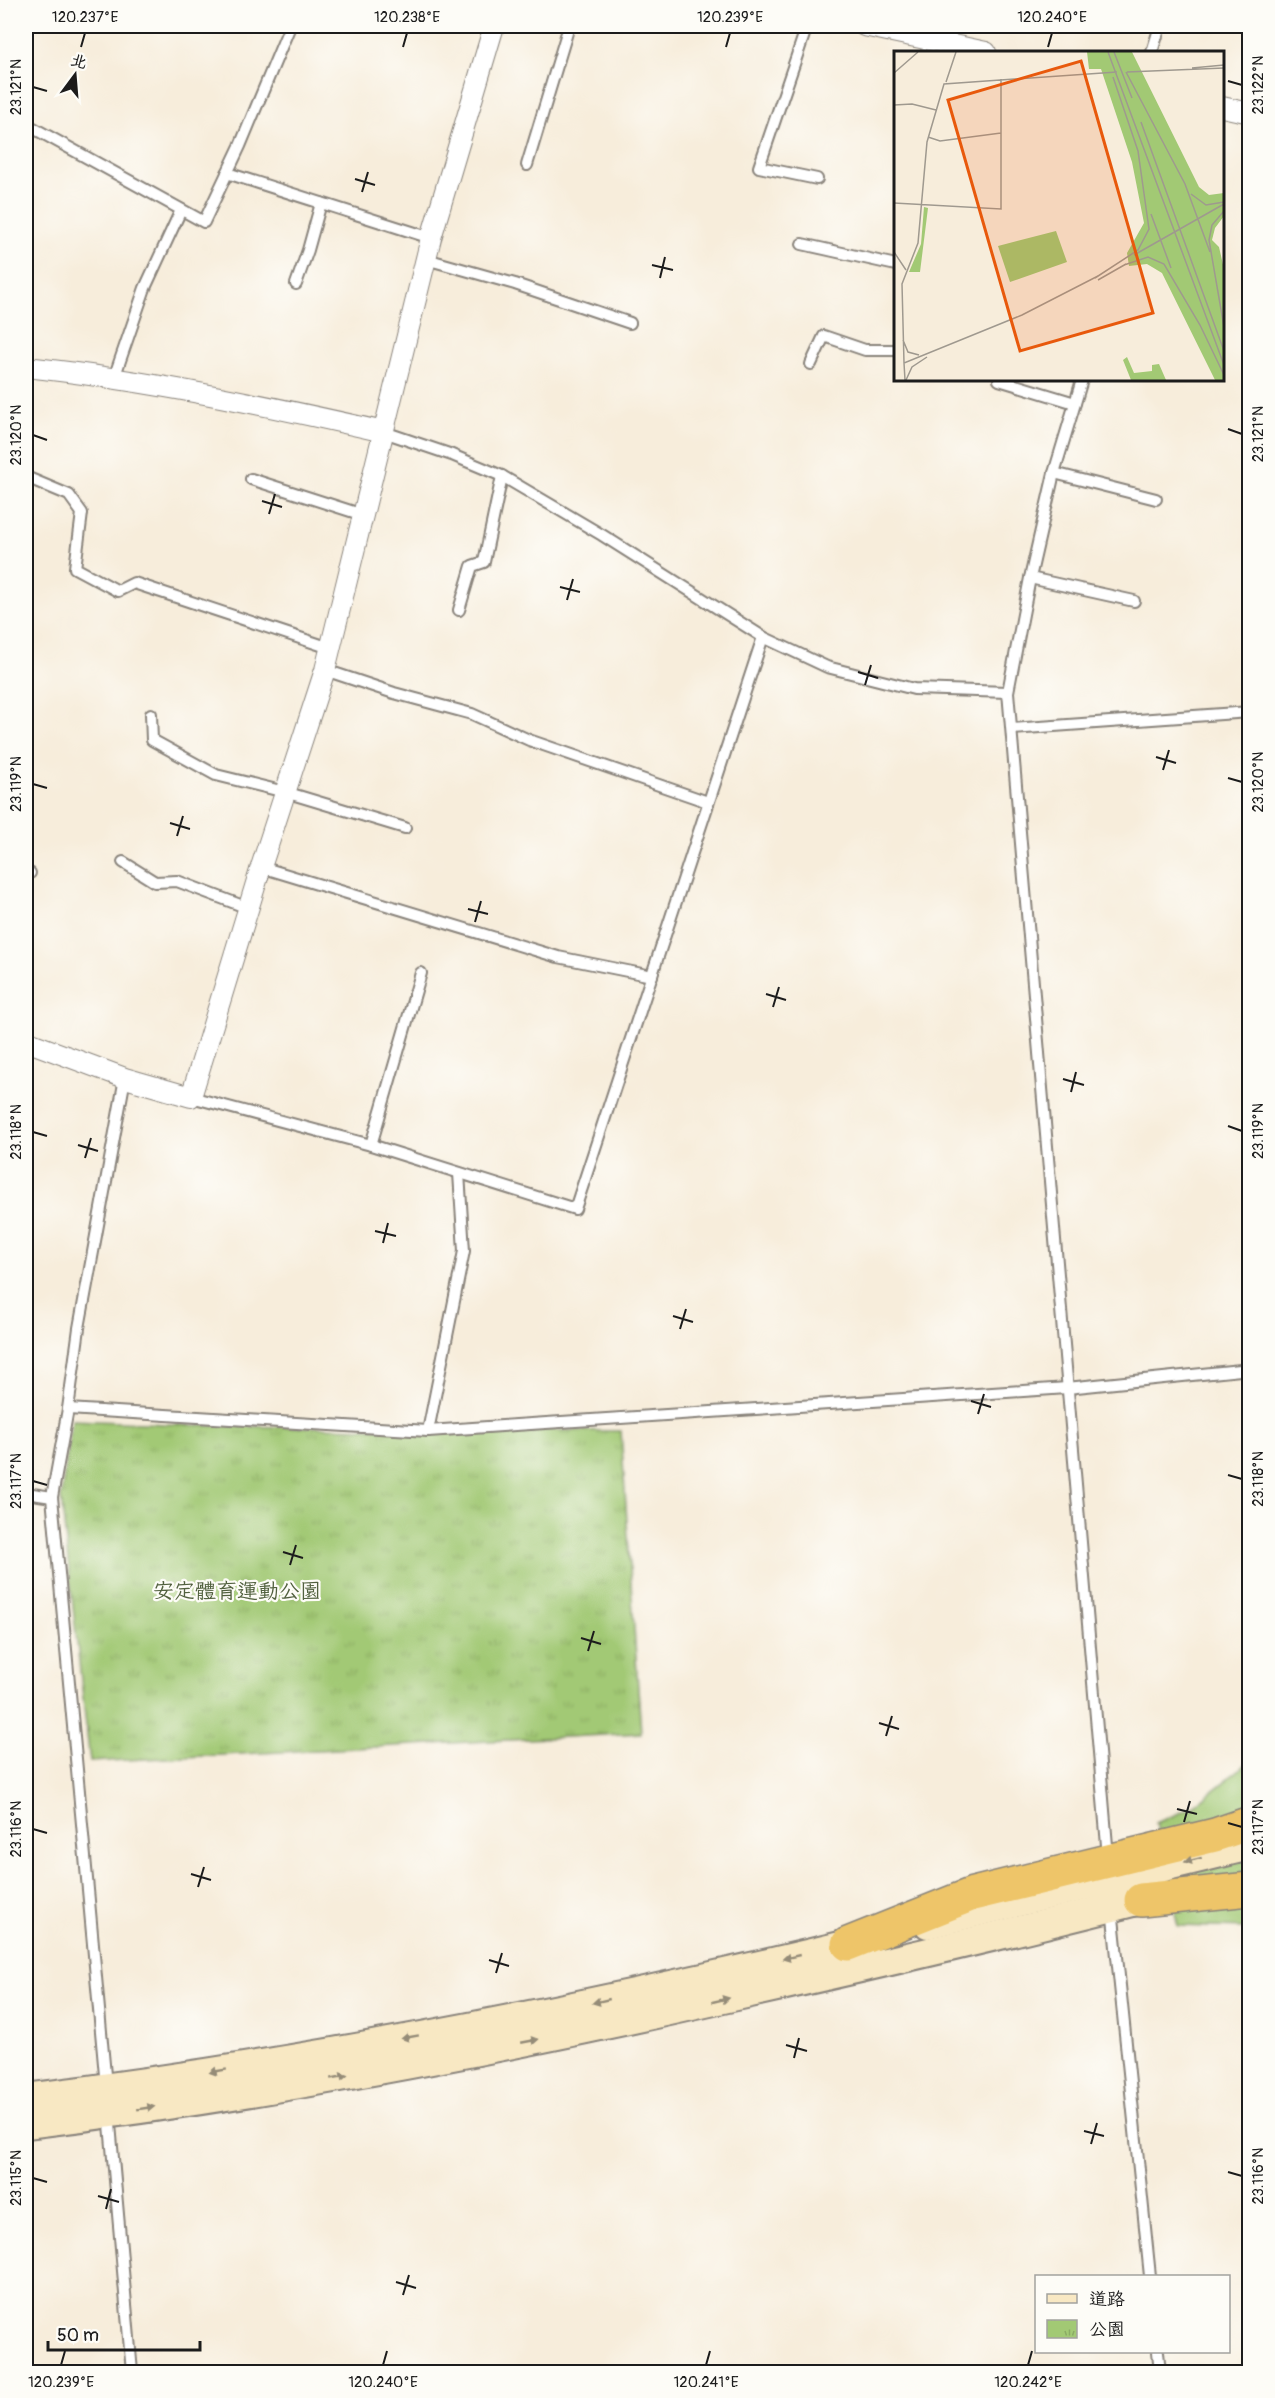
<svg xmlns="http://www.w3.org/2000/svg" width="1275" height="2398" font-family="Pangolin,'LXGW WenKai TC',sans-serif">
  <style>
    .grass { fill: #a2c974; stroke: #5f7248; stroke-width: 1.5 }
    .park { fill: url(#park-tufts); stroke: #5f7248; stroke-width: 1.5 }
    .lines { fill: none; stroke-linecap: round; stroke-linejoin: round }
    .service-casing { stroke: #8a847c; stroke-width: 14 }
    .minor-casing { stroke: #8a847c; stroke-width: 22 }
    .secondary-casing { stroke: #8a847c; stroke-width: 32 }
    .motorway-casing { stroke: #8a847c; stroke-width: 36 }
    .service { stroke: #fff; stroke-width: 10 }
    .minor { stroke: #fff; stroke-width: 20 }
    .secondary { stroke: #f8e8c3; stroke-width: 28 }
    .motorway { stroke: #eec569; stroke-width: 33 }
    .oneway { fill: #958c78 }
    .ticks { fill: none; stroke: #1c1c1c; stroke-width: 2 }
    .labels { text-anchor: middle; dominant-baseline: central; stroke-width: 4.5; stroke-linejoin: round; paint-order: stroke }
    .park-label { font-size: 21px; fill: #52613f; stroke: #fdfcf7 }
    .inset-road { fill: none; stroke: #9f998f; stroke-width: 1.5 }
    .view { fill: #e8590c; fill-opacity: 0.15; stroke: #e8590c; stroke-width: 3 }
    .inset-edge { fill: none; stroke: #1c1c1c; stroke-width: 3 }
    .neatline { fill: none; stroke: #1c1c1c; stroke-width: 2 }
    .ticks-label { font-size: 15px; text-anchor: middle; fill: #1c1c1c }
  </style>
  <defs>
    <pattern id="park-tufts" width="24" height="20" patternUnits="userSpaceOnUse" patternTransform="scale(1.5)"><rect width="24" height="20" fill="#a2c974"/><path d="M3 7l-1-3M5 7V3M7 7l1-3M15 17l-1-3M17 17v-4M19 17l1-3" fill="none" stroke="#8bac64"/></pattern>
  </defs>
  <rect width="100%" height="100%" fill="#fdfcf7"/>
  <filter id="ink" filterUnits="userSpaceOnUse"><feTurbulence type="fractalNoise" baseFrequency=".0167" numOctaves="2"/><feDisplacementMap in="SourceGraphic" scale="12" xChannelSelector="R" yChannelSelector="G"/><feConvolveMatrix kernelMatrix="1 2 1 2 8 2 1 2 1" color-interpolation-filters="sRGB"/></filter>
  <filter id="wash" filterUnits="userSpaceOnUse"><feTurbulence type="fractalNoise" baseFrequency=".008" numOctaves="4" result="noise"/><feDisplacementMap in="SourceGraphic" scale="24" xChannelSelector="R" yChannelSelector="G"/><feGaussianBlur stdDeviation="1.35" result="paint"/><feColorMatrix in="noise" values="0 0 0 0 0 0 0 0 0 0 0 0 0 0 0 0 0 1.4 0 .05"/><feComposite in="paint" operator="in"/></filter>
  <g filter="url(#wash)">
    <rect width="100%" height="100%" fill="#f7eddb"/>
    <polygon class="grass" points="1249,1762 1249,1928 1178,1926 1156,1823 1191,1808"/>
    <polygon class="park" points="72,1420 215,1426 621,1431 641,1733 90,1762 61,1497"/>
  </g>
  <g filter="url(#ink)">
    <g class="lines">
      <defs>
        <g id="service">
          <polyline points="807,26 759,167 817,179"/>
          <polyline points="1152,52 1160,26"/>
          <polyline points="26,124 204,222 240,146 290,26"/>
          <polyline points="527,165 569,26"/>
          <polyline points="227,173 431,238"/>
          <polyline points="802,244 896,265"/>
          <polyline points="426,259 515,284 630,323"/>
          <polyline points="296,284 308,250 321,203"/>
          <polyline points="811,364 824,336 865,350 896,350"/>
          <polyline points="114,378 145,288 181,210"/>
          <polyline points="999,380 1075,403"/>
          <polyline points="1082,380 1054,473 1030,578 1008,692 1108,1857"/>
          <polyline points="384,432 452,455 502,476 602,535 763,637 827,667 914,689 1008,692"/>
          <polyline points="1054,473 1156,499"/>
          <polyline points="26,477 69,495 82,513 75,568 118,591 134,583 330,648"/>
          <polyline points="251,479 363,515"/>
          <polyline points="1030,578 1134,601"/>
          <polyline points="459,610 472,566 484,562 502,476"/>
          <polyline points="325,670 394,693 472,714 529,740 708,802"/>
          <polyline points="151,714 152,740 216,775 285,792 405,828"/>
          <polyline points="1012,729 1250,712"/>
          <polyline points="123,862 155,882 177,881 248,908"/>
          <polyline points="261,867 558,957 652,976"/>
          <polyline points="26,872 30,873"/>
          <polyline points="191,1097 371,1145 575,1209 763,637"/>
          <polyline points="371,1145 421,973"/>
          <polyline points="68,1409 428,1431 1067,1388 1250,1369"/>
          <polyline points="428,1431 464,1251 459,1173"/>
          <polyline points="26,1493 52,1497"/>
          <polyline points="1112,1908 1150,2276"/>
          <polyline points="106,2086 52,1497 68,1409 79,1328 125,1078"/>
          <polyline points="109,2113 132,2372"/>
          <polyline points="1158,2352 1160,2372"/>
        </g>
        <g id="minor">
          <polyline points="864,26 986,52"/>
          <polyline points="1222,107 1250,113"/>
          <path d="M26,367C147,380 265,405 384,432"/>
          <polyline points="26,1041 125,1078 191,1097 261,867 325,670 431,238 494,26"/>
        </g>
        <g id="secondary">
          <polyline points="928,1924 1250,1846"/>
          <path d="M26,2098C309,2063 591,2007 869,1939"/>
          <path d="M26,2124C263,2096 499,2050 732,1997C876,1965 1021,1931 1164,1894"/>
        </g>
        <g id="motorway">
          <polyline points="1141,1900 1250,1889"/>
          <polyline points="848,1944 973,1894 1215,1835 1250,1823"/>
        </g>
      </defs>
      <use href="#service" class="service-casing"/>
      <use href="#minor" class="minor-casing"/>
      <use href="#secondary" class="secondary-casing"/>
      <use href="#motorway" class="motorway-casing"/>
      <use href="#service" class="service"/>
      <use href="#minor" class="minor"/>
      <use href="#secondary" class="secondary"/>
      <use href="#motorway" class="motorway"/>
    </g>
    <defs><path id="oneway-solid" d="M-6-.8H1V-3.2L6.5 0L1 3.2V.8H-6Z" transform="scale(1.5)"/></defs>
    <g class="oneway">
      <use href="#oneway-solid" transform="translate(1193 1860) rotate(166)"/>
      <use href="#oneway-solid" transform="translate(791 1957) rotate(167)"/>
      <use href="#oneway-solid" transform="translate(721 2000) rotate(-13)"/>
      <use href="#oneway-solid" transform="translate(601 2001) rotate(167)"/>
      <use href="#oneway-solid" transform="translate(410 2037) rotate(170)"/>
      <use href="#oneway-solid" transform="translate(530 2041) rotate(-11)"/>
      <use href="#oneway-solid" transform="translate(218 2071) rotate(170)"/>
      <use href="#oneway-solid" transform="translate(339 2077) rotate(-10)"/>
      <use href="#oneway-solid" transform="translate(146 2108) rotate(-9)"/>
    </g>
  </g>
  <path class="ticks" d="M81,47L85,33M403,47L407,33M726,47L730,33M1048,47L1052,33M1228,81L1242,85M33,87L47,91M355,179L375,185M362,192L368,172M652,265L673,270M660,278L665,257M1228,429L1242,434M33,435L47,440M262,501L282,507M269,514L275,494M560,587L580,592M567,600L573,579M858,672L878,678M865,685L871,665M1156,757L1176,763M1163,770L1169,750M1228,778L1242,782M33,784L47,788M170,823L190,829M177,836L183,816M468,909L488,914M475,922L481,901M766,994L786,1000M773,1007L779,987M1063,1079L1084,1085M1071,1092L1076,1072M1228,1126L1242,1131M33,1132L47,1136M78,1145L98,1151M85,1158L91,1138M375,1231L396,1236M383,1243L388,1223M673,1316L693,1322M680,1329L686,1309M971,1401L991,1407M978,1414L984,1394M1228,1475L1242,1479M33,1481L47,1485M283,1552L303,1558M290,1565L296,1545M581,1638L601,1644M588,1651L594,1631M879,1723L899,1729M886,1736L892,1716M1177,1809L1197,1814M1184,1822L1190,1801M1228,1823L1242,1827M33,1829L47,1833M191,1874L211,1880M198,1887L204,1867M489,1960L509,1966M496,1973L502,1953M786,2045L807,2051M794,2058L799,2038M1084,2131L1104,2136M1091,2144L1097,2123M1228,2172L1242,2176M33,2178L47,2182M98,2196L119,2202M106,2209L111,2189M396,2282L416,2288M403,2295L409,2275M61,2365L65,2351M383,2365L387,2351M706,2365L710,2351M1028,2365L1032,2351"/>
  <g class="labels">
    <g class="park-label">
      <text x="237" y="1591">安定體育運動公園</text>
    </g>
  </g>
  <g transform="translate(894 51)">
    <rect width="330" height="330" fill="#f7eddb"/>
    <path d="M193,1H238L305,136L315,144L330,142V165L321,177L318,189L325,196L330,218V329H321L268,222L253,213L235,215L233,202L250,172L238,111L207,18H195Z" fill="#a2c974"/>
    <path d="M233,306L240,322L258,320V314L265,313L272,329H237L229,309Z" fill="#a2c974"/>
    <path d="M30,156L34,157L26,221H15L27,193ZM162,180L173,211L116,231L104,195Z" fill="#a2c974"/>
    <path class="inset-road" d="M214,1L330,314M220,1L238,47M298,17L330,14M232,21L291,133L316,201M233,21L330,17M0,22L24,1M52,31L62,1M0,54L18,53L42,59M247,71L330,300M34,86L46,90L107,82M297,143L312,154L330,151M0,152L107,158V28M330,160L318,174L315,189L330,276M257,163L277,217M0,201L12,219M240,204L330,153M230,214L254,206L270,213L306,274L330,324M201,227L244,199L255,178L244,100L219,26M204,229L232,213M9,289L14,301L25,304M10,312L8,233L24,192L33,91L50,33L223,21M11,329L10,312L128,264L204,225M12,329L18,316L33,306"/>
    <path class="view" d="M187,10L259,262L126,300L54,49Z"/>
    <rect width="330" height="330" class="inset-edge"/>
  </g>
  <rect width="1275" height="2398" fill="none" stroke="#fdfcf7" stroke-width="66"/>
  <rect x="1035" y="2275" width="195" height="78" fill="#fdfcf7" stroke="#a3a29f" stroke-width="1.5"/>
  <rect x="1047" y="2294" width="30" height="9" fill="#f8e8c3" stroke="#a3a29f" stroke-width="1.5"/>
  <text x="1089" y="2305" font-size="18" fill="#1c1c1c">道路</text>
  <rect x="1047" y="2320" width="30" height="18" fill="url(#park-tufts)" stroke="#a3a29f" stroke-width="1.5"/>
  <text x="1089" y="2335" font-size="18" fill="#1c1c1c">公園</text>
  <g transform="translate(75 75) rotate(16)" stroke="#fdfcf7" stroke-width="4.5" paint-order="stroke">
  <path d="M0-4.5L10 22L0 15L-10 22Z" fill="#1c1c1c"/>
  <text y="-9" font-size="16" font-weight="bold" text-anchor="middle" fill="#1c1c1c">北</text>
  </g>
  <path d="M48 2341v9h152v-9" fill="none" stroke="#1c1c1c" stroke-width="3"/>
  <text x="57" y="2341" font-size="18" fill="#1c1c1c" stroke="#fdfcf7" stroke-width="4.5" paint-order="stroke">50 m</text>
  <rect x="33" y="33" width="1209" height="2332" class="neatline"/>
  <g class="ticks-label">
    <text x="85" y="22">120.237°E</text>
    <text x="407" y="22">120.238°E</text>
    <text x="730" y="22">120.239°E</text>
    <text x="1052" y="22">120.240°E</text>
    <text transform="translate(1258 85) rotate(-90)" y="5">23.122°N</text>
    <text transform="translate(16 87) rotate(-90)" y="5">23.121°N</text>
    <text transform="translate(1258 434) rotate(-90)" y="5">23.121°N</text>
    <text transform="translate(16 435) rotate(-90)" y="5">23.120°N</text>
    <text transform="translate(1258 782) rotate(-90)" y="5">23.120°N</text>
    <text transform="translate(16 784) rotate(-90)" y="5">23.119°N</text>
    <text transform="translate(1258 1131) rotate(-90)" y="5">23.119°N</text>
    <text transform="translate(16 1132) rotate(-90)" y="5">23.118°N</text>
    <text transform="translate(1258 1479) rotate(-90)" y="5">23.118°N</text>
    <text transform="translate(16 1481) rotate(-90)" y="5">23.117°N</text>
    <text transform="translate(1258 1827) rotate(-90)" y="5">23.117°N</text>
    <text transform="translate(16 1829) rotate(-90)" y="5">23.116°N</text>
    <text transform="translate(1258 2176) rotate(-90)" y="5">23.116°N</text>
    <text transform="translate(16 2178) rotate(-90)" y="5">23.115°N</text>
    <text x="61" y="2387">120.239°E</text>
    <text x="383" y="2387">120.240°E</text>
    <text x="706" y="2387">120.241°E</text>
    <text x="1028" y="2387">120.242°E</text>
  </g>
</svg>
